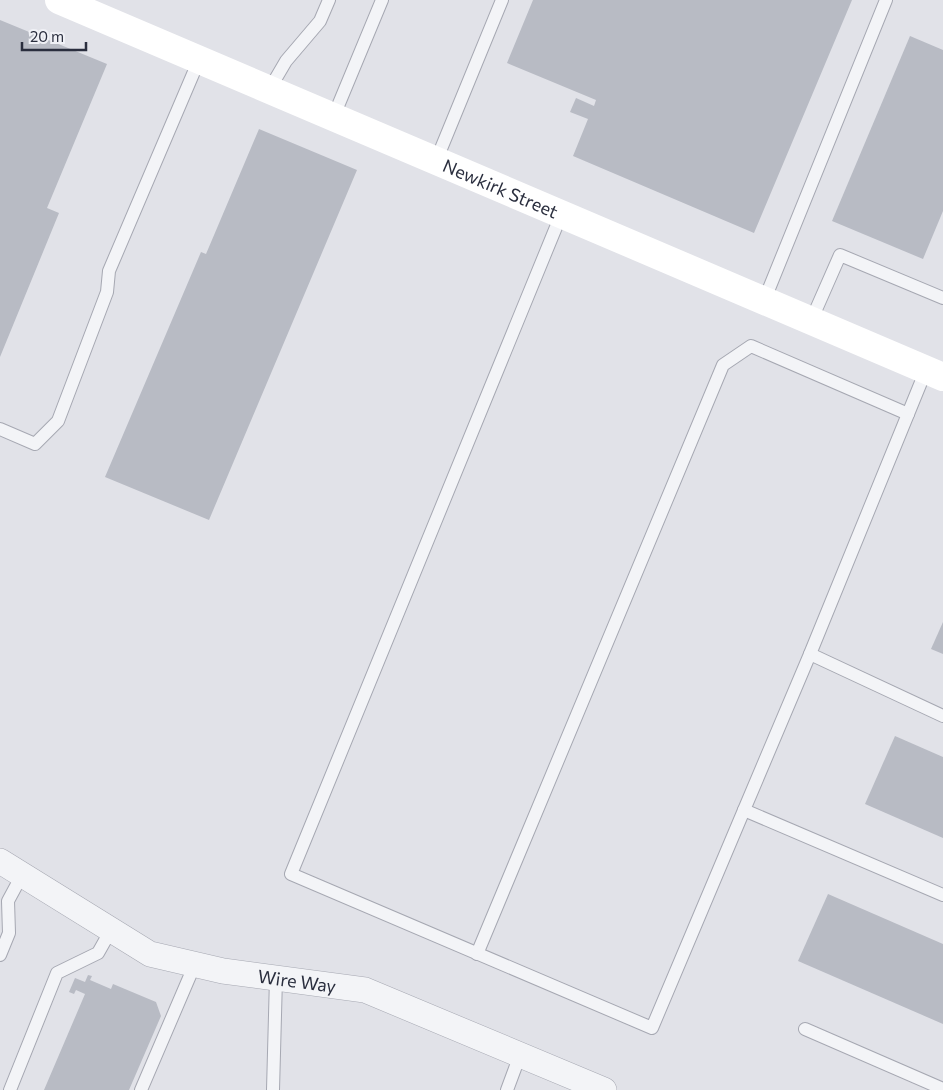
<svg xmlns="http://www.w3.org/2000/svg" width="943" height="1090" font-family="Commissioner,sans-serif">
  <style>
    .building { fill: #b8bbc4 }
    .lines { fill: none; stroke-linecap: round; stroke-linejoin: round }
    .lane-casing { stroke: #a6a8b2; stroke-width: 14 }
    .street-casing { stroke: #a6a8b2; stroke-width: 26 }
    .lane { stroke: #f3f4f7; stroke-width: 12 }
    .street { stroke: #f3f4f7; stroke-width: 25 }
    .secondary { stroke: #fff; stroke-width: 28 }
    .labels { text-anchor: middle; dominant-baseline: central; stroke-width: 5; stroke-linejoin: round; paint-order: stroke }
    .street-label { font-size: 18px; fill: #2a2e3e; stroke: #f0f1f6 }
  </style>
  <rect width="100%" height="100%" fill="#e1e2e8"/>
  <g class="building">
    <polygon points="533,0 852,0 754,233 573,156 588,119 570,112 576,98 594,106 596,100 507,63"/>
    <polygon points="0,20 107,64 47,208 59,213 0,357"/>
    <polygon points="910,36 943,50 943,211 923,259 832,221"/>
    <polygon points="259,129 357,170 209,520 105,477 201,252 206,254"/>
    <polygon points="943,622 943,654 931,649"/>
    <polygon points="895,736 943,757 943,838 865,804"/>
    <polygon points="828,894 943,944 943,1024 798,961"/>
    <polygon points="88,975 92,976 90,980 111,989 113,984 156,1002 161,1016 129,1090 44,1090 85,994 76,990 74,994 69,992 75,978 85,982"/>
  </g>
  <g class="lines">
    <defs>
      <g id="lane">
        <polyline points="269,90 286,61 320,21 329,0"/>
        <polyline points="333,118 382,0"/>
        <polyline points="436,161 502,0"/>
        <polyline points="561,215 291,874 652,1028 744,810"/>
        <polyline points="764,301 886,0"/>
        <polyline points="811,321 840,255 943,298"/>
        <polyline points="926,370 810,654 943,716"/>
        <polyline points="0,429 35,444 58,421 107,292 109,271 199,60"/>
        <polyline points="810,654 744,810 943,895"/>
        <polyline points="477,954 723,365 751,346 908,414"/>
        <polyline points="0,955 9,933 8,901 22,875"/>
        <polyline points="805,1029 943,1089"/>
        <polyline points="10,1090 57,973 98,953 111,930"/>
        <polyline points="141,1090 195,964"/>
        <polyline points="273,1090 276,978"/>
        <polyline points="507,1090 520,1055"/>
      </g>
      <g id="street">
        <path id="s1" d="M0,861L150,954L223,971L365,990L604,1090"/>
      </g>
    </defs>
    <use href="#lane" class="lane-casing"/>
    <use href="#street" class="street-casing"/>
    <use href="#lane" class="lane"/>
    <use href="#street" class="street"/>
    <path class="secondary" id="s2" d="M59,0L943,377"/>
  </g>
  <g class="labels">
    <g class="street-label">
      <text stroke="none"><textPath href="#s2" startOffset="480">Newkirk Street</textPath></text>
      <text stroke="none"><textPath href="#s1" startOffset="326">Wire Way</textPath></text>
    </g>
  </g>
  <path d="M22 42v8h64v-8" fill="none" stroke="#2a2e3e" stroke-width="2.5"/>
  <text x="30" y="42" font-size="15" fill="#2a2e3e" stroke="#f0f1f6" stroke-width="4" paint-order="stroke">20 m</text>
</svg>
